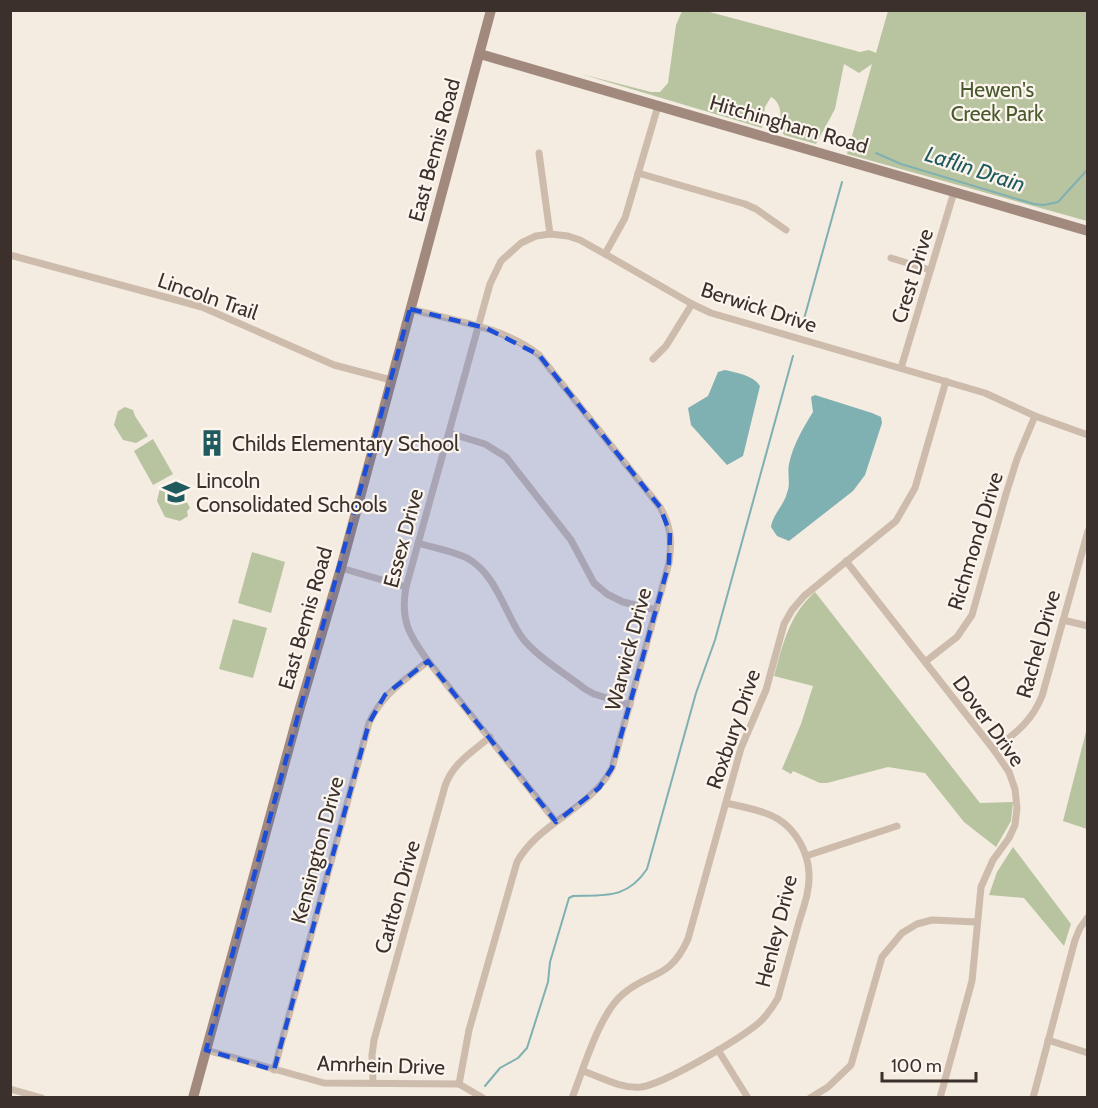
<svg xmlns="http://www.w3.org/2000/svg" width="1098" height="1108" font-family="Cabin,sans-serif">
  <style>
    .green { fill: #b8c4a0 }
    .water { fill: #7fb0b2 }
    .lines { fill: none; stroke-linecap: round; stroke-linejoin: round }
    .stream { stroke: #7fb0b2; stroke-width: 2 }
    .street { stroke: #cdbbac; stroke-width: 7 }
    .secondary { stroke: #a18a7d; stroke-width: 10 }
    .marked { fill: #1d4ed8; fill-opacity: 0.2; stroke: #1d4ed8; stroke-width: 4.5; stroke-dasharray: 12 8; stroke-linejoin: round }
    .labels { text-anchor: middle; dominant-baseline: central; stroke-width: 4.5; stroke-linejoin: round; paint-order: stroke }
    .park-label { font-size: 21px; fill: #4a5a2e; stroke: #fbf5ee }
    .street-label { font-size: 21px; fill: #3b302b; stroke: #fbf5ee }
    .poi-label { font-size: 21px; fill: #3b302b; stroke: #fbf5ee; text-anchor: start }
    .water-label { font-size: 22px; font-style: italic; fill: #1f5a5e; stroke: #fbf5ee }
  </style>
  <rect width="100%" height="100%" fill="#f4ebe1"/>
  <g class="green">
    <path d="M682,11H706L860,52L869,50L876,53L888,11H1087V221L847,154L872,64L859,73L844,64L835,109L816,144L784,135C777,123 786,105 771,97L765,107L762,128L581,74L651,92H660L668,83L676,25Z"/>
    <polygon points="125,407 133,410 135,416 148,436 136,443 123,440 114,425 118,411"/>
    <polygon points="153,439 173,474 153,485 134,451"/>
    <polygon points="174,480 181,491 180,495 183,495 190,508 187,511 188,516 180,521 165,517 157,501 160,488"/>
    <polygon points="252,552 285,562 271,613 238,603"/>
    <path d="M815,592L980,803L1013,802L1011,821L996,847L964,822L925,773L888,767L827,783H820L793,771L791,774L782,769L801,724L813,686L774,676C783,644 789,615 815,592Z"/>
    <polygon points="233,619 267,628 253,678 219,669"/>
    <polygon points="1087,728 1087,829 1063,821"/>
    <polygon points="1013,847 1071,924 1064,946 1024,898 989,895 997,872"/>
  </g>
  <g class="water">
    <path d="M725,370C737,373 753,375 760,386L743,456L727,465L691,425L688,408L708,396L718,372Z"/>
    <path d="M815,395L872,413L881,417L882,423L865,475L853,491L789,541L777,536L771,527C773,514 784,505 787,493C791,483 787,474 789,464C793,445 803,428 813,412L811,397Z"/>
  </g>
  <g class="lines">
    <g class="stream">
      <polyline points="876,153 901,164 1034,204 1044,205 1058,202 1088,169"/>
      <polyline points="804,319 842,182"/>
      <path d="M485,1086L500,1068L518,1058L527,1048L548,982L550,962L569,898L573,896C606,895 627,899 647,869L696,693L715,640L793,356"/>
    </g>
    <g class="street">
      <polyline points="539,153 550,234"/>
      <polyline points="638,173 745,204 756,209 786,230"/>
      <polyline points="605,254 625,218 658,106"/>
      <polyline points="10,255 202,307 334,365 391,380"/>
      <polyline points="891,258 930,270"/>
      <path d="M410,309C454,321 502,326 539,355L660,507C671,525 672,542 669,563L612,768C591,809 539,822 517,862L469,1030L459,1084"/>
      <polyline points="653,359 666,346 692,304"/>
      <polyline points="901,368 954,192"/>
      <polyline points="449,433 485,444 506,457 571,540 594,583 607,594 623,602 656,610"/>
      <path d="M418,543C434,548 452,551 467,558C496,574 504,611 521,636C533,654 567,675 585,689L594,694L630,705"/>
      <polyline points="846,561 994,750 1009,772 1015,789 1017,808 1015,825 1009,838 993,860 981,887 972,981 940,1098"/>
      <polyline points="341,568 406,587"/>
      <polyline points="1063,620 1088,626"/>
      <polyline points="925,662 957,637 972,615 1006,494 1017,459 1035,416"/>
      <path d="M994,750C1015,733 1031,723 1042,696L1088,531"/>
      <path d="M556,822L428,661C409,635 400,620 406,587L490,284L501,261L521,243L536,236L550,234L568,236L580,240L605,254L692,304L711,313L985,393L1035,416L1088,435"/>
      <polyline points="806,856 897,826"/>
      <polyline points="1048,1040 1088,1053"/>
      <polyline points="206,1050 324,1083 459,1084 483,1098"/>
      <polyline points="718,1050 748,1098"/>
      <path d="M274,1070L369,723C382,694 404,681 428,661"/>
      <path d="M583,1071C601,1077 621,1089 641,1087C664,1084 734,1042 755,1026C765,1019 772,1008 778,998C785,973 792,948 799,922C804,906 810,890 809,873C808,852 796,830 778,819C763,810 743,807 726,803"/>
      <path d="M373,1083L372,1055L374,1040L445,786C453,763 472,752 490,737"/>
      <polyline points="10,1089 42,1098"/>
      <path d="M572,1098C584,1068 599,1014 623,994C651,970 669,981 688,939L741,748L766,690L784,624L792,610L804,596L896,521L915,488L946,381"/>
      <polyline points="810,1098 828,1087 851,1065 882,957 902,933 917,924 932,920 977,922"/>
      <polyline points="1033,1098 1075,940 1080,928 1088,917"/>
    </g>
    <g class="secondary">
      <polyline points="480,54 1088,231"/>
      <polyline points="193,1098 299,711 341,568 491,10"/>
    </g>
  </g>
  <path class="marked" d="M410,309L486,328L539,355L660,507L670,533L669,563L612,768L599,788L556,822L428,661L385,695L369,723L274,1070L206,1050Z"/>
  <defs>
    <symbol id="building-bare" viewBox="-9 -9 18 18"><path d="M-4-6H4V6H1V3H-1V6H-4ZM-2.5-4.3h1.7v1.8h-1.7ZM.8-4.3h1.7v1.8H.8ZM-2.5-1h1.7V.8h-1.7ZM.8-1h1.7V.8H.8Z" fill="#1f5a5e" stroke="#fbf5ee" stroke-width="2.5" paint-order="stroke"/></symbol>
    <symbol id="school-bare" viewBox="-9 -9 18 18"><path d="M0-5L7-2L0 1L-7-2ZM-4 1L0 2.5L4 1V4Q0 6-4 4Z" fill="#1f5a5e" stroke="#fbf5ee" stroke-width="2.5" paint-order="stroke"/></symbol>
  </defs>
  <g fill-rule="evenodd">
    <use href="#building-bare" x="193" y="424" width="38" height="38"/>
    <use href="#school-bare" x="157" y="473" width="38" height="38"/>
  </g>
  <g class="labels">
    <g class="park-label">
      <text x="997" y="89">Hewen's<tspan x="997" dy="24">Creek Park</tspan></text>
    </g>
    <g class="street-label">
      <text transform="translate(789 124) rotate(16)">Hitchingham Road</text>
      <text transform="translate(434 150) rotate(-75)">East Bemis Road</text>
      <text transform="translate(912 276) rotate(-73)">Crest Drive</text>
      <text transform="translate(208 296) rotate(19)">Lincoln Trail</text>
      <text transform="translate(759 307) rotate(18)">Berwick Drive</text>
      <text transform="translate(403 538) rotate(-75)">Essex Drive</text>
      <text transform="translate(975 541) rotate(-73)">Richmond Drive</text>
      <text transform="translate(305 618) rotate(-74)">East Bemis Road</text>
      <text transform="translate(1038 644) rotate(-74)">Rachel Drive</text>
      <text transform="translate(628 649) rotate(-75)">Warwick Drive</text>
      <text transform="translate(989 721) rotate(54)">Dover Drive</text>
      <text transform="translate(733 729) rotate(-71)">Roxbury Drive</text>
      <text transform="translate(317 850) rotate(-75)">Kensington Drive</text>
      <text transform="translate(397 897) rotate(-74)">Carlton Drive</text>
      <text transform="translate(776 931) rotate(-76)">Henley Drive</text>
      <text transform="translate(381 1065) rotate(2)">Amrhein Drive</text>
    </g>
    <g class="poi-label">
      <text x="232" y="443">Childs Elementary School</text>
      <text x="196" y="480">Lincoln<tspan x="196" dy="24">Consolidated Schools</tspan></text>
    </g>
    <g class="water-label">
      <text transform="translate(975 169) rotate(18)">Laflin Drain</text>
    </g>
  </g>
  <rect width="1098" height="1108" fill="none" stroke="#3b302b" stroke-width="24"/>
  <path d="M882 1072v9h94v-9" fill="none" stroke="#3b302b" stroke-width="3"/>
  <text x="891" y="1072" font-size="18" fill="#3b302b" stroke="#fbf5ee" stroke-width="4.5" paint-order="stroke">100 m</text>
</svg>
